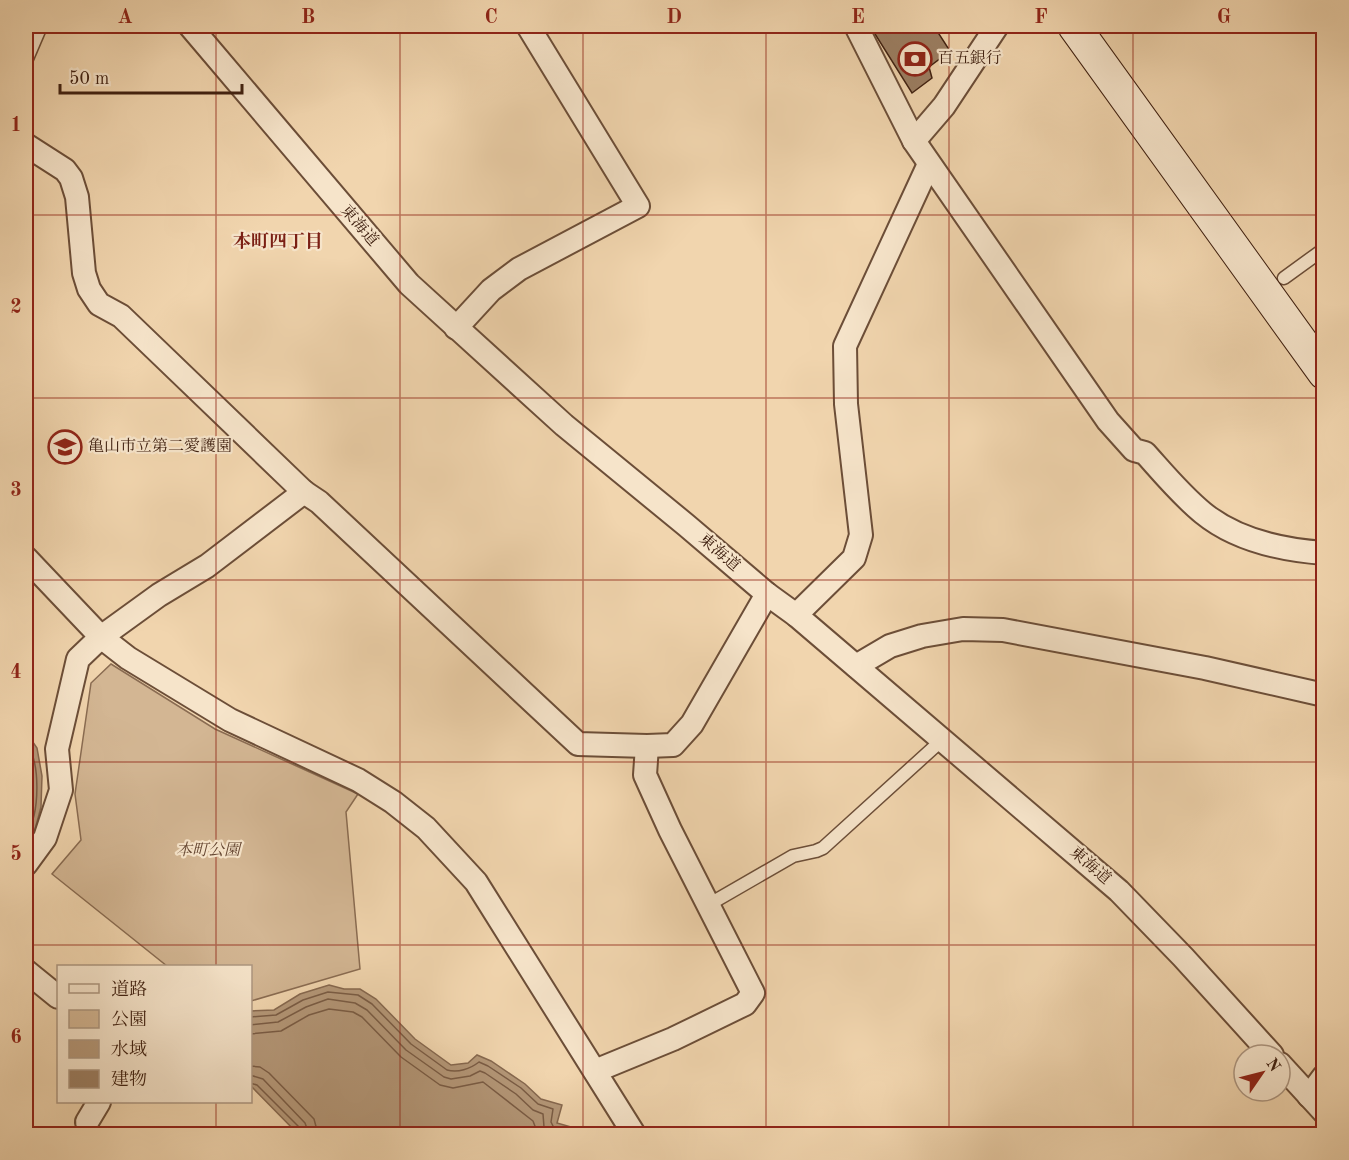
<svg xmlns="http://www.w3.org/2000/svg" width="1349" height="1160" font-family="'Old Standard TT','Noto Serif JP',serif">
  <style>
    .green { fill: #d3b693; stroke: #8a6c52; stroke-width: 1.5 }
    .water { fill: #b59879; stroke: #86684f; stroke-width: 1.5 }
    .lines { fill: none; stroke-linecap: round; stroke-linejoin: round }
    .shore { stroke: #7a5c45; stroke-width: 1.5 }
    .building { fill: #9c7f63; stroke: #402111; stroke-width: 1.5 }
    .lane-casing { stroke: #6c4e38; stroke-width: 15 }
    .street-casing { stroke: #6c4e38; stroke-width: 26 }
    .secondary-casing { stroke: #402111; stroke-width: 34 }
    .lane { stroke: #f6e4ca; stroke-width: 12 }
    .street { stroke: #f6e4ca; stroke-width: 22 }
    .secondary { stroke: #f6e4ca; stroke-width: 32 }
    .grid { fill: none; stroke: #8f2418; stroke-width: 1.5; stroke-opacity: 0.55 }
    .labels { text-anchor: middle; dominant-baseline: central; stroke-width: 4.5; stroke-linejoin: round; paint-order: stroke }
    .poi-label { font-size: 16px; fill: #402111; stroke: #f6e4ca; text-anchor: start }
    .street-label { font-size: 16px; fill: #402111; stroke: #f6e4ca }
    .park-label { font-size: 16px; font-style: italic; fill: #654632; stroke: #f6e4ca }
    .neighbourhood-label { font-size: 18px; font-weight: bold; fill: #7a1f14; stroke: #f6e4ca }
    .neatline { fill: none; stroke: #8f2418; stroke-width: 2 }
    .grid-label { font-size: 20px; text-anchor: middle; font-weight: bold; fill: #8f2418 }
  </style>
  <rect width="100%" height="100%" fill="#f1d5ae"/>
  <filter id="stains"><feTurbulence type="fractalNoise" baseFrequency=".00333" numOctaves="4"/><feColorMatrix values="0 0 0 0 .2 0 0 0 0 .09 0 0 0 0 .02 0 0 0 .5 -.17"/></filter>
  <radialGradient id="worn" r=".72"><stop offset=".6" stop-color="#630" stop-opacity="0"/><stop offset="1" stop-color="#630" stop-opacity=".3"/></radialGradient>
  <polygon class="green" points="111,664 215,729 358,794 346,812 360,969 251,1001 250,966 167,966 52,874 81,840 75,794 91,683"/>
  <g class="water">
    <polygon points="26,732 37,748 42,776 41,807 34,833 26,846"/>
    <polygon points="329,985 344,989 360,989 376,999 415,1039 451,1065 468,1063 477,1055 491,1061 525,1084 541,1099 562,1105 557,1123 585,1131 585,1134 298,1134 251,1086 251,1011 274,1010 300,994"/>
  </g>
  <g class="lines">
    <g class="shore">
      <path d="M26,742C41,763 40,814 26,835"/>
      <path d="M250,1017L276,1015L303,1000L328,992L358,995L372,1004L411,1044L447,1070C458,1073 470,1069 479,1062L488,1066L521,1088L538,1104L553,1109L551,1122L554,1128L575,1134"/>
      <polyline points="250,1025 278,1022 306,1007 328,999 355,1003 367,1010 406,1050 444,1077 451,1079 470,1076 480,1071 485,1073 516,1094 533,1110 543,1114 544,1127 550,1134"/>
      <polyline points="250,1034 281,1031 309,1015 329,1009 353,1012 362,1017 401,1057 440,1085 453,1088 483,1082 533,1121 538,1134"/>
      <polyline points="250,1066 260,1067 269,1073 314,1119 318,1134"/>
      <polyline points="250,1075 263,1079 305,1123 309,1134"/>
      <polyline points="250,1083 257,1085 300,1128 302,1134"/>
    </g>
  </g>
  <polygon class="building" points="870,26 951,26 937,31 950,51 929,67 932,78 912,93"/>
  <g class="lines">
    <defs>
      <g id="lane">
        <polyline points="26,61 41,26"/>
        <polyline points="1284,278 1324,249"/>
        <polyline points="708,905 793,856 816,851 823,848 942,740"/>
      </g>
      <g id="street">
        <polyline points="190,26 409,284 564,425 686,525 767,594 796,615 1119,891 1183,957 1272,1055"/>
        <path d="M856,26L914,141L1108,421L1134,450L1145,453C1163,473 1181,495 1203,513C1236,540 1282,550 1324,553"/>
        <polyline points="914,141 944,106 997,26"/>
        <polyline points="26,145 65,170 71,178 77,197 84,273 89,289 99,304 121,316 304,492 319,502 578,744 647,746 673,745 692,724 767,594"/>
        <polyline points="456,328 491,290 519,269 638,206 528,26"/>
        <polyline points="26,558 101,637 128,658 230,720 358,780 393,802 426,828 476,882 634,1134"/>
        <polyline points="796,615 854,558 861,535 846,404 845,346 929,164"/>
        <polyline points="856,666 890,646 922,636 963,629 1003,630 1205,668 1324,695"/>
        <polyline points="26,864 45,838 61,790 57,749 78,659 101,637 159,595 207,566 304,492"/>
        <polyline points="26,971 58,997"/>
        <polyline points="1280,1064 1324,1112"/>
        <polyline points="595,1071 673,1039 745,1004 753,993 670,830 645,775 647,746"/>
        <polyline points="1309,1096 1324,1076"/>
        <polyline points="87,1122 99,1102"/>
      </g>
      <polyline id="secondary" points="1074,26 1324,373"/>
    </defs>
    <use href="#lane" class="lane-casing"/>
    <use href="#street" class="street-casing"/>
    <use href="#secondary" class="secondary-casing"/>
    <use href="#lane" class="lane"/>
    <use href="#street" class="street"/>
    <use href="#secondary" class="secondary"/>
  </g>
  <path class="grid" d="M216,26V966M400,26V1134M583,26V1134M766,26V1134M949,26V1134M1133,26V1134M26,215H1324M26,398H1324M26,580H1324M26,762H1324M26,945H1324M216,1102V1134"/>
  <defs>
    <symbol id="bank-ring" viewBox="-11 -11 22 22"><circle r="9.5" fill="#f6e4ca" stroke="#8f2418" stroke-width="1.5"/><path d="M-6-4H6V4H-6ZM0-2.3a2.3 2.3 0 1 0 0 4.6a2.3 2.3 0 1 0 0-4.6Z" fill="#8f2418"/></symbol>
    <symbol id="school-ring" viewBox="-11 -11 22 22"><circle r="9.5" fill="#f6e4ca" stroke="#8f2418" stroke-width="1.5"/><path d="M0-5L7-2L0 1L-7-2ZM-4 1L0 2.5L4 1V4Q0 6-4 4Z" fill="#8f2418"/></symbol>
  </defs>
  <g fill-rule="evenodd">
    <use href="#bank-ring" x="896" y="40" width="38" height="38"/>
    <use href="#school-ring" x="46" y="428" width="38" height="38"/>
  </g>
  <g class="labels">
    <g class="poi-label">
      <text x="938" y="59">百五銀行</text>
      <text x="88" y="447">亀山市立第二愛護園</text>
    </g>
    <g class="street-label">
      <text transform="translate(359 226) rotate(49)">東海道</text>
      <text transform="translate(719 553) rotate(41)">東海道</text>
      <text transform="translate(1090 866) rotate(41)">東海道</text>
    </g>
    <g class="park-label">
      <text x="208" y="851">本町公園</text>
    </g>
    <g class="neighbourhood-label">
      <text x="278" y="242">本町四丁目</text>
    </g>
  </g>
  <rect width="1349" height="1160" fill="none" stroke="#f1d5ae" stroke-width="66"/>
  <rect x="57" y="965" width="195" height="138" fill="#f6e4ca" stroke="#ad9680" stroke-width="1.5"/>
  <rect x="69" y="984" width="30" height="9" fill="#f6e4ca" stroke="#ad9680" stroke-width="1.5"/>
  <text x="111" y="995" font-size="18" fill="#402111">道路</text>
  <rect x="69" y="1010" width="30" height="18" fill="#d3b693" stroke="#ad9680" stroke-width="1.5"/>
  <text x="111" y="1025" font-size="18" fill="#402111">公園</text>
  <rect x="69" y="1040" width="30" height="18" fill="#b59879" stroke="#ad9680" stroke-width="1.5"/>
  <text x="111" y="1055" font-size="18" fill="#402111">水域</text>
  <rect x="69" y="1070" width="30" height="18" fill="#9c7f63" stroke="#ad9680" stroke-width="1.5"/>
  <text x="111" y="1085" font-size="18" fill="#402111">建物</text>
  <g transform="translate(1262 1073) rotate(55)"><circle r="28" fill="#f6e4ca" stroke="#ad9680" stroke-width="1.5"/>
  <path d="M0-4.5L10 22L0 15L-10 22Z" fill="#8f2418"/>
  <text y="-9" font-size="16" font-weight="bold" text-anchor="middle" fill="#402111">N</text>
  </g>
  <path d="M60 84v9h182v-9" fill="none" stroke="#402111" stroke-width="3"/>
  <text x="69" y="84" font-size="18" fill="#402111" stroke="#f6e4ca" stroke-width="4.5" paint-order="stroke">50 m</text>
  <rect x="33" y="33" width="1283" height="1094" class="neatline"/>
  <g class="grid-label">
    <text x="125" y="23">A</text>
    <text x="308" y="23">B</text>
    <text x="491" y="23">C</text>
    <text x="674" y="23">D</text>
    <text x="858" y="23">E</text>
    <text x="1041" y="23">F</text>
    <text x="1224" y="23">G</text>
    <text x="16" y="131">1</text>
    <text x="16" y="313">2</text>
    <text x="16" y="496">3</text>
    <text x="16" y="678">4</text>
    <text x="16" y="860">5</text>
    <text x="16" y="1043">6</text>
  </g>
  <rect width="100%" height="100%" filter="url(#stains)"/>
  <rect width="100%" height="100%" fill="url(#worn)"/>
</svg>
